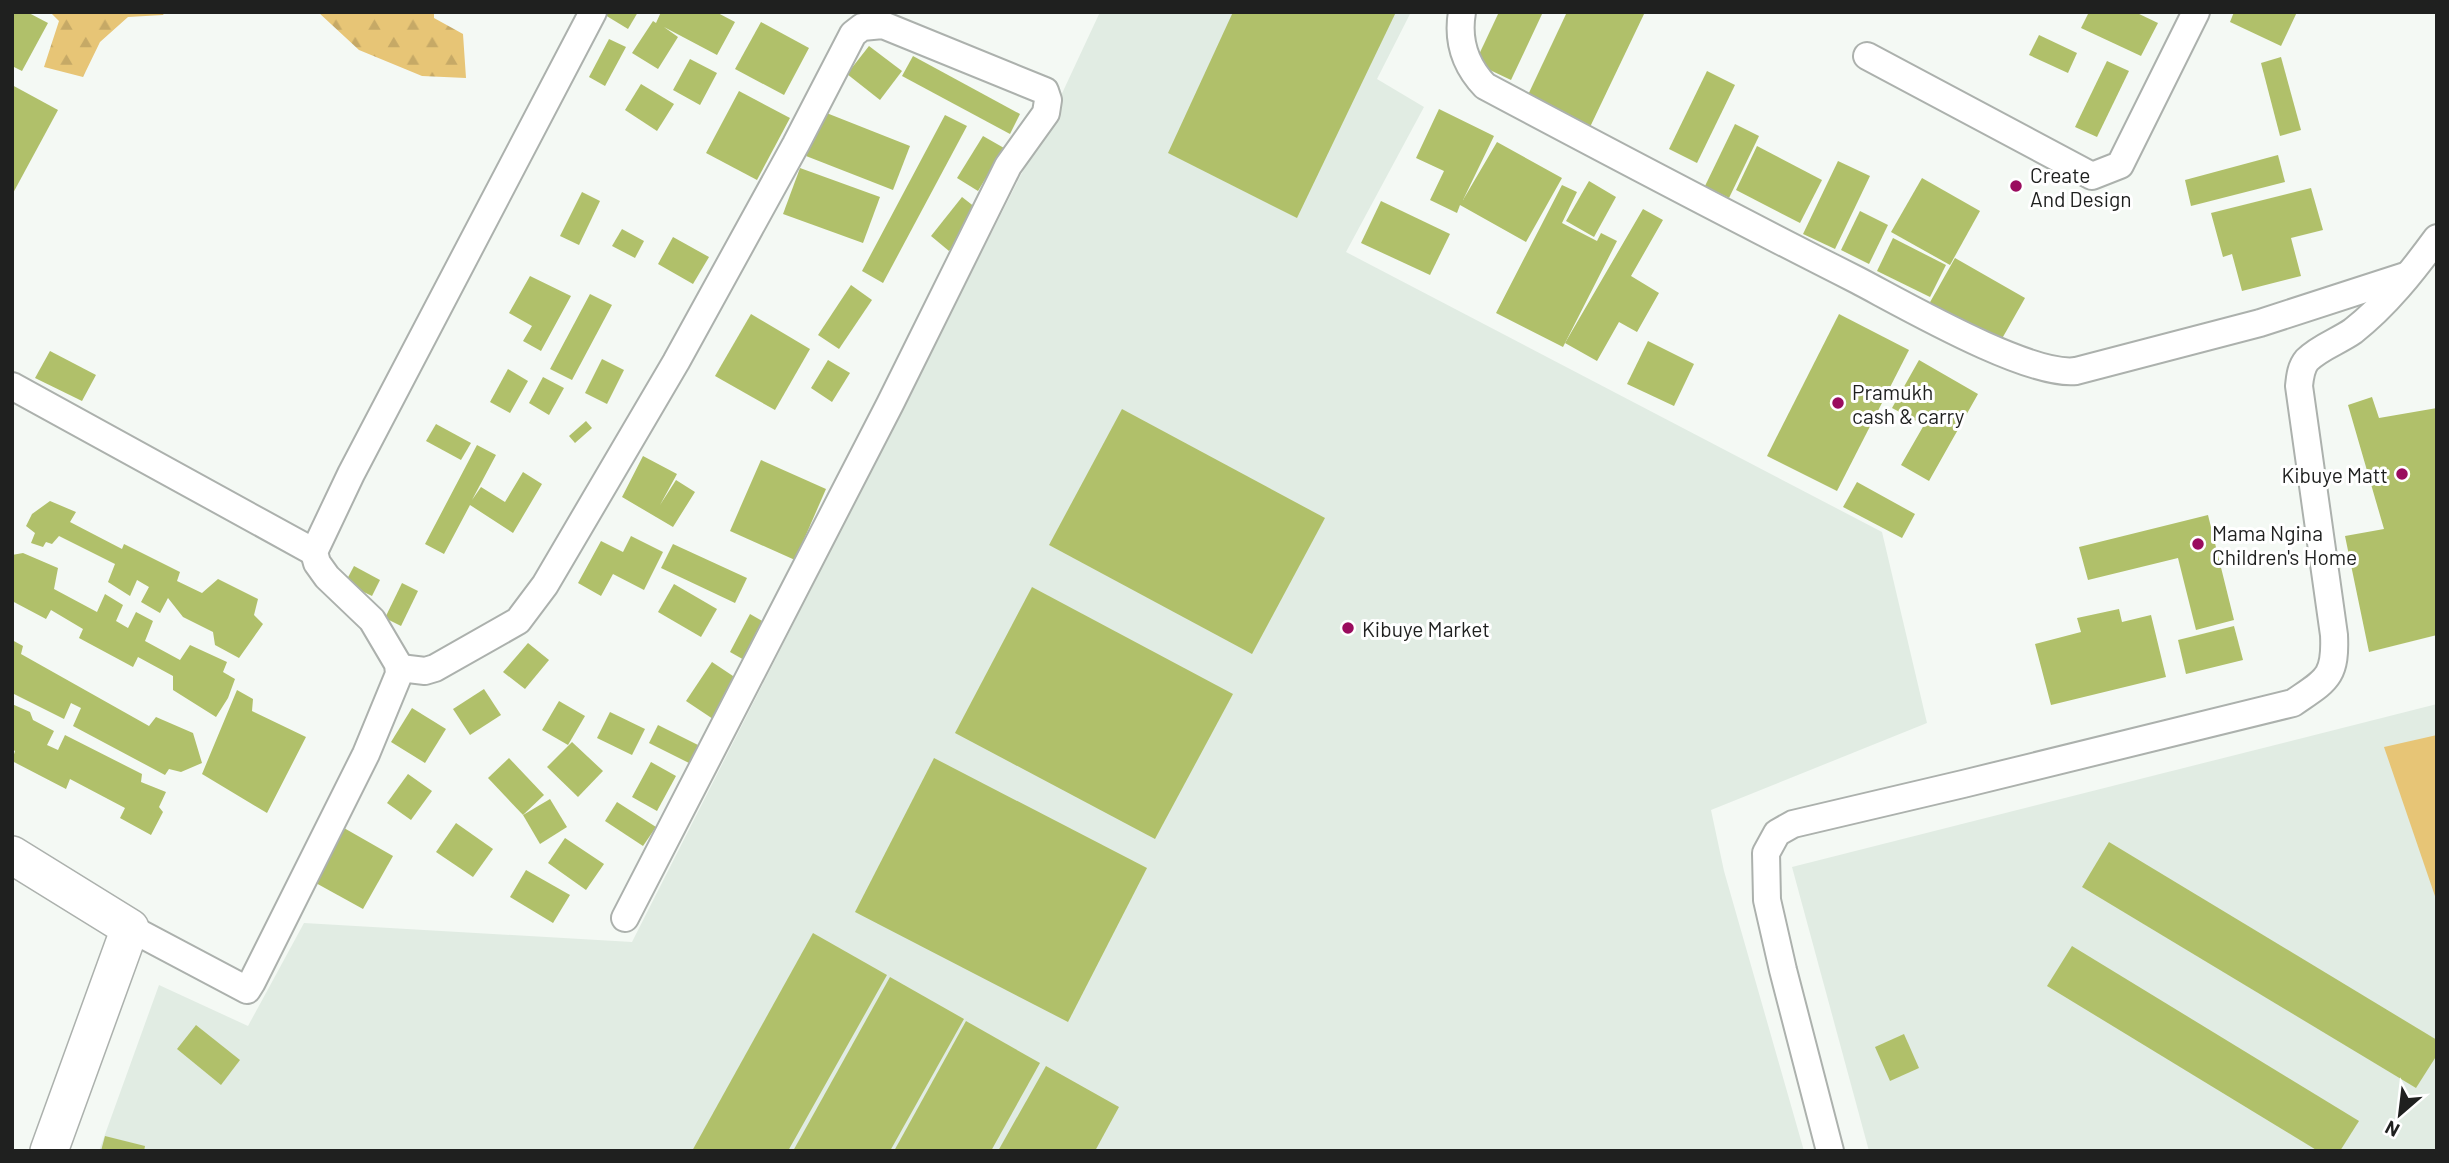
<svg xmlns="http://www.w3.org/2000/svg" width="2449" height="1163" font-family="Barlow,sans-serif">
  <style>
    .built { fill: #e1ece3 }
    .forest { fill: url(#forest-firs) }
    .green { fill: #e7c576 }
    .building { fill: #b0c06a }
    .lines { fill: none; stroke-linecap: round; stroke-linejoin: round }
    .street-casing { stroke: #acb1ad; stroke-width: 30 }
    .secondary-casing { stroke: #acb1ad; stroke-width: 40 }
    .street { stroke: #fff; stroke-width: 26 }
    .secondary { stroke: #fff; stroke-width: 37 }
    .poi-dot { fill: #9a0c5e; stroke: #fff; stroke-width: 2.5 }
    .labels { text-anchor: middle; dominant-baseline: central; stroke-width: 6; stroke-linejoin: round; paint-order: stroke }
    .poi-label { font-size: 21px; fill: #1f201f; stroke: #fff; text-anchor: start }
  </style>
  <defs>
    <pattern id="forest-firs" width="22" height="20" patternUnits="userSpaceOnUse" patternTransform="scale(1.75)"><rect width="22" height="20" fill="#e7c576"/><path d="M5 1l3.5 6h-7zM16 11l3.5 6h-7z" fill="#c6a966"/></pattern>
  </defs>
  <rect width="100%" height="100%" fill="#f4f9f4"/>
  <g class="built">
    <polygon points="1100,12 1411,12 1377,79 1424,107 1346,252 1882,532 1927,723 1711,810 1724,871 1804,1151 99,1151 159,985 248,1026 304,923 632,942 1058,102"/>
    <polygon points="2437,704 2437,1151 1869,1151 1792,867"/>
  </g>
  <g class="forest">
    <polygon points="50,12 165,12 163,15 128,17 100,42 83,77 44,67 59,21"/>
    <polygon points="318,12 434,12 434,18 463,34 466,78 422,76 359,50"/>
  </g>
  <polygon class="green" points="2437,735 2437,902 2384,747"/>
  <g class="building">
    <polygon points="12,12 27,12 48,23 22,71 12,66"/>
    <polygon points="606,12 638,12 628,29 605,15"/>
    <polygon points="661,12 716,12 735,22 717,55 664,27 678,37 658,69 632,53 653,21 656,23"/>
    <polygon points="1233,12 1396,12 1297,218 1168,153"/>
    <polygon points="1499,12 1543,12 1511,80 1475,63"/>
    <polygon points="1567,12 1645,12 1590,127 1527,97"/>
    <polygon points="2089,12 2135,12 2158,23 2141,56 2081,28"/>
    <polygon points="2234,12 2297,12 2281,46 2230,22"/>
    <polygon points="761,22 809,48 784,95 735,69"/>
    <polygon points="2039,35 2077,53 2068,73 2029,55"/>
    <polygon points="609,39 626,47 605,86 589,77"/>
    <polygon points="869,46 902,71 880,100 847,74"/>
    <polygon points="913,56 1020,114 1010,134 902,76"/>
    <polygon points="2281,57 2301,130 2280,136 2261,63"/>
    <polygon points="690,59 717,73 700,105 673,90"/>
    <polygon points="2107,61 2129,71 2097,137 2075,127"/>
    <polygon points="1707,71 1735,85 1697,163 1669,149"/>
    <polygon points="641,84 674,104 657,131 625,110"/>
    <polygon points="12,85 58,110 12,195"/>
    <polygon points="739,91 790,118 757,180 706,153"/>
    <polygon points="1439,109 1494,136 1463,200 1497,142 1562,178 1526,242 1460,205 1457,213 1430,200 1444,171 1416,158"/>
    <polygon points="824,112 910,146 893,190 806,156"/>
    <polygon points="945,115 967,126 883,283 862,271"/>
    <polygon points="1735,124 1759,136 1729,198 1705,186"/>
    <polygon points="983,136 1004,148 978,191 957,178"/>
    <polygon points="1757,146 1822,180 1800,223 1736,190"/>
    <polygon points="2278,155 2285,182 2191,206 2185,180"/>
    <polygon points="1838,161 1870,176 1835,249 1803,234"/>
    <polygon points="800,168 880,197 863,243 783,214"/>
    <polygon points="1922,178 1980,211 1950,265 1891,232"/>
    <polygon points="1589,181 1616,197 1594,237 1566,221"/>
    <polygon points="1562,185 1577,192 1562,223 1597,241 1601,233 1617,241 1563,347 1496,313"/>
    <polygon points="2311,188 2323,230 2291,238 2301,276 2242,291 2232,254 2223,257 2211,213"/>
    <polygon points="582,192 600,201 579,245 560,236"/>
    <polygon points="962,197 980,211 949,251 931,236"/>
    <polygon points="1381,201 1450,234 1430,275 1361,243"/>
    <polygon points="1643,209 1663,220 1631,276 1659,293 1637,332 1619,322 1597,361 1565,343"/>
    <polygon points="1860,211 1888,225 1869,264 1841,250"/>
    <polygon points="622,229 644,241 635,258 612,246"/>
    <polygon points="673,237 709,257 693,284 658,264"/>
    <polygon points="1893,238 1946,265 1930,297 1877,271"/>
    <polygon points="1955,258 2025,298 1999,344 1929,304"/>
    <polygon points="530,276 571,296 541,351 523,341 532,326 509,313"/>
    <polygon points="851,285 872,300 839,349 818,335"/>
    <polygon points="590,294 612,305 572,380 550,369"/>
    <polygon points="751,314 810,349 775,410 715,376"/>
    <polygon points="1839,314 1909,350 1837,491 1767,456"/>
    <polygon points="1648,341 1694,364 1674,406 1627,384"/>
    <polygon points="50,351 96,375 82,401 35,378"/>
    <polygon points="602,359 624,370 607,404 585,393"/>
    <polygon points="828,360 850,373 832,402 811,388"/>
    <polygon points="1919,360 1978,394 1929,481 1901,465 1924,425 1892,408"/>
    <polygon points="508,369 528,381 510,413 490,402"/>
    <polygon points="543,377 564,388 549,415 529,403"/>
    <polygon points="2372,397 2379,418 2437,408 2437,635 2369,652 2345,536 2384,529 2348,405"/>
    <polygon points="1122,409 1325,518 1252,654 1049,545"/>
    <polygon points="586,421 592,428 575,443 569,436"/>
    <polygon points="436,424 471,443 461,460 426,441"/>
    <polygon points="477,445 496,455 472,500 481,487 505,502 523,472 542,484 513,533 470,505 444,554 425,544"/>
    <polygon points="643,456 677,474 660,505 676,480 695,492 673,527 622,497"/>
    <polygon points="761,460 826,489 795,560 730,531"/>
    <polygon points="1857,482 1915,514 1902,538 1843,507"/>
    <polygon points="50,501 76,512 70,522 122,549 124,544 180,572 177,581 202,593 218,579 258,599 254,615 263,624 239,658 215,645 213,632 183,617 168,598 160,613 141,602 149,587 137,580 130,596 108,582 115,564 59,536 52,544 46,542 43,547 31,543 35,533 26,526 32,514"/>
    <polygon points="2208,515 2234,620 2196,630 2178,558 2088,580 2079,547"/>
    <polygon points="631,536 663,552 644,590 613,574 601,596 578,583 601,541 623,552"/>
    <polygon points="673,544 747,578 735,603 661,568"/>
    <polygon points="23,553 58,568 54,589 97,612 105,594 123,605 116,621 128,628 136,612 153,621 145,641 180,660 190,645 227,662 223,672 235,679 228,698 216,717 173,690 173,676 138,657 133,667 79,638 83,629 51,610 46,619 12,601 12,555"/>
    <polygon points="354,566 380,580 372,596 345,583"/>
    <polygon points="402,583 418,591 401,626 385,618"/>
    <polygon points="674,584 717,609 701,637 658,612"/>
    <polygon points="1032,587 1233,694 1155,839 955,733"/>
    <polygon points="2119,609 2122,622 2151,615 2166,677 2051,705 2035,644 2081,632 2077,618"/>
    <polygon points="750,614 766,623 746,661 730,652"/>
    <polygon points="2234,626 2243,660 2186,674 2178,640"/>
    <polygon points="12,640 23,646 21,654 149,726 156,717 193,733 202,763 181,772 169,769 165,775 73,726 81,708 71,703 64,719 12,693"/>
    <polygon points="528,643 549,660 525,689 503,672"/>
    <polygon points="712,662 742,682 716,721 686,701"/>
    <polygon points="484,689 501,715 470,735 453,709"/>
    <polygon points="237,690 253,699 252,711 306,737 267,813 202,774"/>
    <polygon points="559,701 585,716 568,745 542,730"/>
    <polygon points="12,704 30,712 33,720 54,731 47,745 58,750 65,735 142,774 141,782 166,792 159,807 163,812 151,835 120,818 125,808 70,779 66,789 12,761 15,751 12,749"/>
    <polygon points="412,708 446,729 425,763 391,742"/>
    <polygon points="610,712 645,729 632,755 597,738"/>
    <polygon points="658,725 698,745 689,763 649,743"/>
    <polygon points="572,742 603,771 578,797 547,767"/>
    <polygon points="509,758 544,795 523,815 488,778"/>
    <polygon points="934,758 1147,868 1068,1022 855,912"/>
    <polygon points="651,762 676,776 657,811 632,797"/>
    <polygon points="408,774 432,791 411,820 387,803"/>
    <polygon points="550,799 567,827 540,844 523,815"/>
    <polygon points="617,802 656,827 643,846 605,821"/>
    <polygon points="456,823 493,849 473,877 436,852"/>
    <polygon points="344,828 393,856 363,909 314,882"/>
    <polygon points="565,838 604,864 586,890 548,863"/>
    <polygon points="2109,842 2437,1040 2437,1055 2416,1088 2082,887"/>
    <polygon points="526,870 570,895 553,923 510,897"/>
    <polygon points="813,933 887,975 788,1151 692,1151"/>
    <polygon points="2072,946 2359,1121 2340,1151 2318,1151 2047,986"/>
    <polygon points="890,977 964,1019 890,1151 793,1151"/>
    <polygon points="966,1021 1040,1063 991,1151 894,1151"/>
    <polygon points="196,1025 240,1060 221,1085 177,1049"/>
    <polygon points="1904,1034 1919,1068 1890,1081 1875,1047"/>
    <polygon points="1046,1066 1119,1107 1095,1151 998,1151"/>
    <polygon points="105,1136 145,1146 144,1151 101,1151"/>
  </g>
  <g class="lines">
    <defs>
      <g id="street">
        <path d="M1462,12C1457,41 1465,65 1485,86C1609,152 1732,217 1857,280C1903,304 2029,377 2076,371L2260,323L2405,276"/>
        <polyline points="1867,56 2092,176 2120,165 2196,12"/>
        <polyline points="12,386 314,552"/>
        <polyline points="400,668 425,671 435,668 518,621 545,585 676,362 796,144 853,34 862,27 883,25 1045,91 1048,100 1046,113 1008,166 890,404 625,918"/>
        <polyline points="130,928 247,990 252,982 366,754 399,674 398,664 372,620 327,577 317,563 314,552 351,474 593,12"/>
        <path d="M1830,1151L1783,970L1767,900L1766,853L1777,833L1793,824L1963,784L2293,703C2326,680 2336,678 2334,635L2299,386C2300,376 2301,367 2307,360C2320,347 2339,341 2353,331C2386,305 2412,272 2437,238"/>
      </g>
      <polyline id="secondary" points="12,855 130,928 49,1151"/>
    </defs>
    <use href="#street" class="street-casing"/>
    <use href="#secondary" class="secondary-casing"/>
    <use href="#street" class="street"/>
    <use href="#secondary" class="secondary"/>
  </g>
  <g class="poi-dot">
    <circle cx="2016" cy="186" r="7"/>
    <circle cx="1838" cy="403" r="7"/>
    <circle cx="2402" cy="474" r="7"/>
    <circle cx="2198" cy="544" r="7"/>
    <circle cx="1348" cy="628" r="7"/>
  </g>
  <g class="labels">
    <g class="poi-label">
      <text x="2030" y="174">Create<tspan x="2030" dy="24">And Design</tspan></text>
      <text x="1852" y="391">Pramukh<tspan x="1852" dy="24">cash &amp; carry</tspan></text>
      <text x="2388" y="474" text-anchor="end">Kibuye Matt</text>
      <text x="2212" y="532">Mama Ngina<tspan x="2212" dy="24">Children's Home</tspan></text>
      <text x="1362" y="628">Kibuye Market</text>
    </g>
  </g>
  <rect width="2449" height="1163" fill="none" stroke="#1f201f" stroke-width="28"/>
  <g transform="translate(2400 1114) rotate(208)" stroke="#ffffff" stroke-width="5" paint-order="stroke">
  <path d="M0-5L12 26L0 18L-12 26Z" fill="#1f201f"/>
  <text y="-10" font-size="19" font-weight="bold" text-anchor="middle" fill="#1f201f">N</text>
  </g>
</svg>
